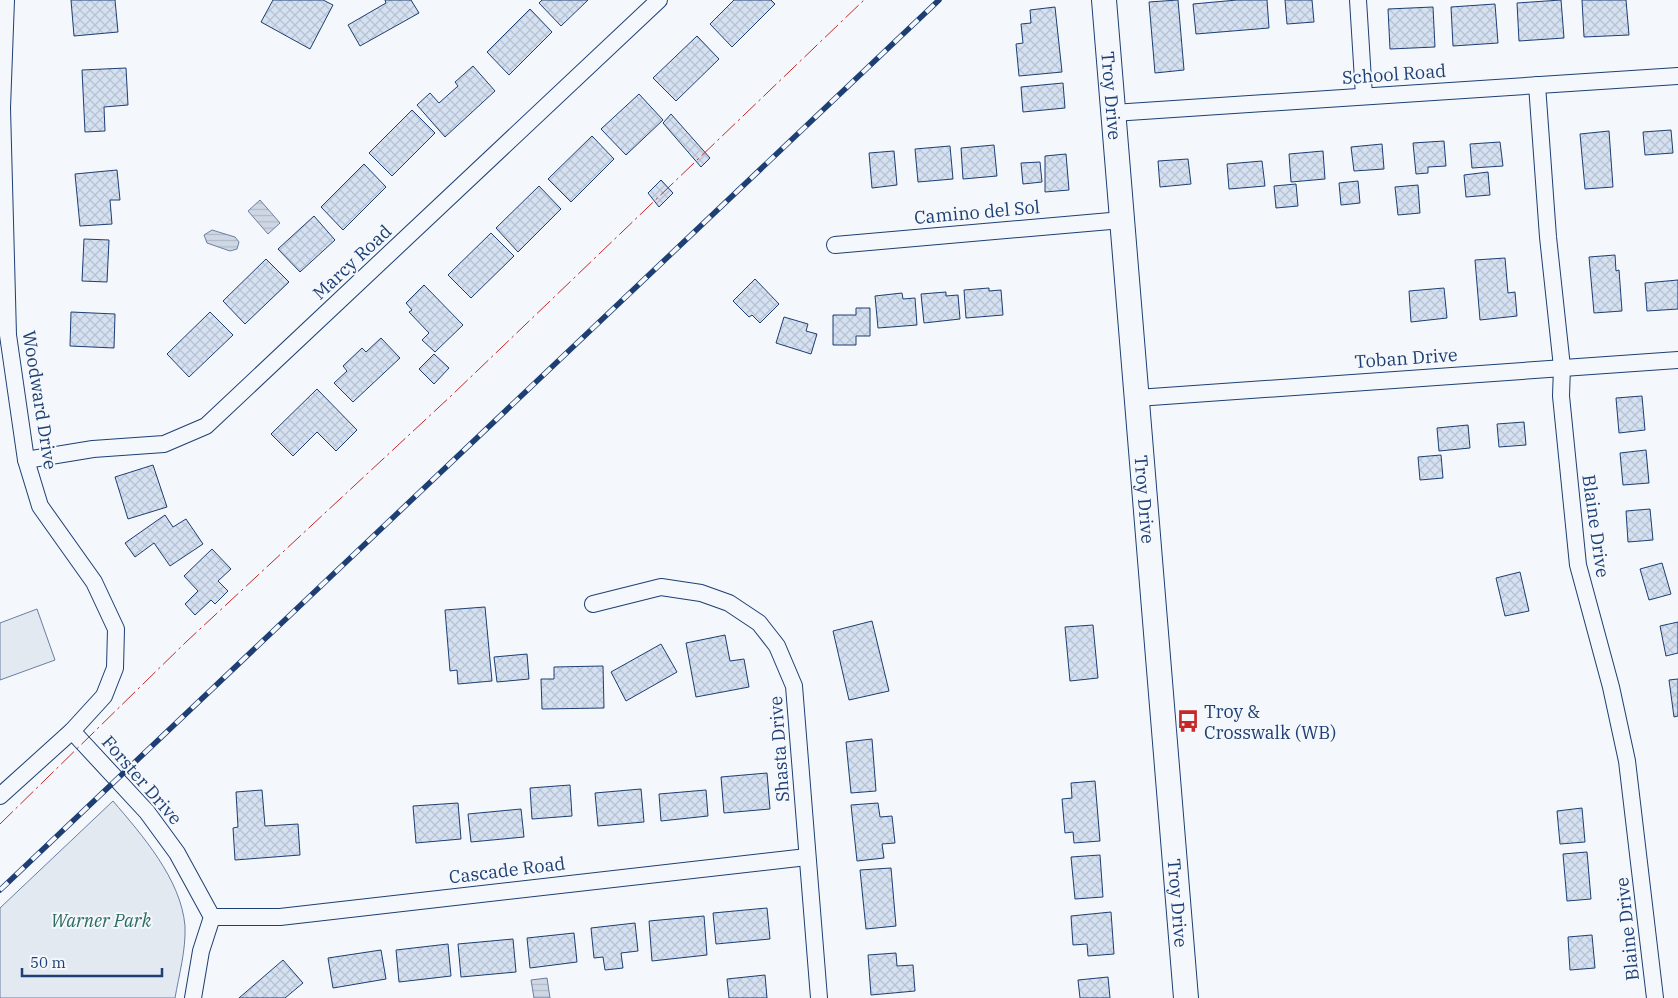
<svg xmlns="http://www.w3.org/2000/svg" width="1678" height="998" font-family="'IBM Plex Serif',serif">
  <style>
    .park { fill: #e3e9f0; stroke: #687fa3 }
    .water { fill: url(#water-rules); stroke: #687fa3 }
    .building { fill: url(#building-cross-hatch); stroke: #1d3f73 }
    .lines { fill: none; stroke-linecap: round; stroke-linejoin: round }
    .street-casing { stroke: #1d3f73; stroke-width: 18 }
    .secondary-casing { stroke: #1d3f73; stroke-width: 26 }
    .street { stroke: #f4f7fb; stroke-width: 16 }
    .secondary { stroke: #f4f7fb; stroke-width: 24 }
    .rail-casing { stroke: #1d3f73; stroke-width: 5.5 }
    .rail { stroke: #f4f7fb; stroke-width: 4; stroke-dasharray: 11; stroke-linecap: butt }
    .power { stroke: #c62828; stroke-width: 1; stroke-dasharray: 18 4 2.5 4; stroke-linecap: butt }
    .labels { text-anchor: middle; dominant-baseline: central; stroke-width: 4; stroke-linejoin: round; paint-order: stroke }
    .street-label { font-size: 18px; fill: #1d3f73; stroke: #f4f7fb }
    .poi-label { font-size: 18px; fill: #1d3f73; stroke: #f4f7fb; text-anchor: start }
    .park-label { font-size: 18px; font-style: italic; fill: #2c6c60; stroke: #f4f7fb }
  </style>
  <defs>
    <pattern id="water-rules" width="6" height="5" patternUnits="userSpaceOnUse" patternTransform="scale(1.25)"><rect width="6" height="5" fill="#cfd7e4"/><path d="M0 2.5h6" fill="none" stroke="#b1bac7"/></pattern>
    <pattern id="building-cross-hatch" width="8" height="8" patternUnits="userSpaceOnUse" patternTransform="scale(1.25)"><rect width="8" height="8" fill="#d5e0f0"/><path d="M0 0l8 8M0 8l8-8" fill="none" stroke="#b6c1d1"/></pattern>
  </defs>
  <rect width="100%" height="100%" fill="#f4f7fb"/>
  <g class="park">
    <polygon points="37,609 55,660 0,680 0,623"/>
    <path d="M113,801C142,835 181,879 185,926C186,950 179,975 175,998H0V908Z"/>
  </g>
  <g class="water">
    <polygon points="260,200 280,223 268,234 248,211"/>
    <polygon points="212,230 235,237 239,242 237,249 230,251 207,243 204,235"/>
    <polygon points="547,978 550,998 534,998 531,980"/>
  </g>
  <g class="building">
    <polygon points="71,0 115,0 118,32 74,36"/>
    <polygon points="273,0 323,0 333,5 310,49 261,22"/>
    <polygon points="385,0 411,0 419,13 360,46 348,25 386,3"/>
    <polygon points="542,0 588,0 561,26 539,3"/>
    <polygon points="734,0 771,0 775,4 732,47 710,24"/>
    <polygon points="1178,0 1184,70 1155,73 1149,2"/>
    <polygon points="1237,0 1267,0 1269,28 1196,34 1193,4"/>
    <polygon points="1285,0 1312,0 1314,22 1287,24"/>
    <polygon points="1561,0 1564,38 1519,41 1517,3"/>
    <polygon points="1582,0 1626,0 1629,35 1584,37"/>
    <polygon points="1495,4 1498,43 1453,46 1451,7"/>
    <polygon points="1055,7 1062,72 1019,76 1016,44 1023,43 1021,24 1031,23 1030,10"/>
    <polygon points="1433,7 1435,47 1390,49 1388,9"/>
    <polygon points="530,9 552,32 509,75 487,52"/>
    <polygon points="697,36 719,59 676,101 653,78"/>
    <polygon points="473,66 495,91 445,137 417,105 430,93 439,103 458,86 455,82"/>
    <polygon points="126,68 128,105 104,107 105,131 85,132 82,70"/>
    <polygon points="1063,83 1065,108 1023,112 1021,87"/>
    <polygon points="639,94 663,120 626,155 601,129"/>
    <polygon points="412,110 435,133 392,176 369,153"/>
    <polygon points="671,114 710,158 701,167 663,123"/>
    <polygon points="1671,130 1673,153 1645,155 1643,132"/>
    <polygon points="1609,131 1613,187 1585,189 1580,134"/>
    <polygon points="592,136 614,159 571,202 548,179"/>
    <polygon points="1444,141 1446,166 1428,167 1428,173 1416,174 1413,143"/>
    <polygon points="1500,142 1503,166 1472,168 1470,144"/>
    <polygon points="1382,144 1384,169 1354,171 1351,147"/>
    <polygon points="994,145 997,176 963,179 961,148"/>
    <polygon points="950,146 953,179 918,182 915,149"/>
    <polygon points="894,151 897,185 872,188 869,153"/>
    <polygon points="1323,151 1325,179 1291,182 1289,154"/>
    <polygon points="1066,154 1069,190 1045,192 1045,156"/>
    <polygon points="1188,159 1191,184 1160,187 1158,161"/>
    <polygon points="1262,161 1265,186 1229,189 1227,164"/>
    <polygon points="1040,162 1042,182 1023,184 1021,163"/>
    <polygon points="364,164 386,187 343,230 321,207"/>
    <polygon points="117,170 120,200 110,200 112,224 80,226 75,174"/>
    <polygon points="1488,172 1490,195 1466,197 1464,175"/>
    <polygon points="661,180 673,193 659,207 648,193"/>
    <polygon points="1358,181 1360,203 1341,205 1339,183"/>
    <polygon points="1296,184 1298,206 1276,208 1274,186"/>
    <polygon points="1418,185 1420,213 1398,215 1395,187"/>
    <polygon points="539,186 561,209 518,252 496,228"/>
    <polygon points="314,216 335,240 300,272 278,249"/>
    <polygon points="491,233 514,256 471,298 448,275"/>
    <polygon points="84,239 109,240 107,282 82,281"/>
    <polygon points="1615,255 1616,271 1619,270 1622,311 1594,313 1589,257"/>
    <polygon points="1505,258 1508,293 1515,292 1517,316 1480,320 1475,260"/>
    <polygon points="266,259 289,282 245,324 223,301"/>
    <polygon points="755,279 779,304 760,323 752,315 749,317 733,301"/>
    <polygon points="1678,280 1678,309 1647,311 1645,283"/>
    <polygon points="424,285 463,325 435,352 422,340 429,333 409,312 412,310 406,303"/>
    <polygon points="989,288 989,291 1001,290 1003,315 966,318 964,290"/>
    <polygon points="1444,288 1447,318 1411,322 1409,291"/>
    <polygon points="946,292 946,296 958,295 960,319 924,323 921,294"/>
    <polygon points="902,293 903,299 915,298 917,325 878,328 875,296"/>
    <polygon points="856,308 870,308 870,336 856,336 856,345 833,345 833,315 856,315"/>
    <polygon points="71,312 115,314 114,348 70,346"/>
    <polygon points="210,312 233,335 189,377 167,354"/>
    <polygon points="784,317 808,324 806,331 817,334 811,354 776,343"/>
    <polygon points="381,338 400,358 353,402 334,383 347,371 343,366 362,348 366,352"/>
    <polygon points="434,354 449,368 434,384 419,369"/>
    <polygon points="317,389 357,430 336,451 317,432 293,456 271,434"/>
    <polygon points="1642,396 1645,430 1619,433 1616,398"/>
    <polygon points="1524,422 1526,445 1499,447 1497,424"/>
    <polygon points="1468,425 1470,448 1439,451 1437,428"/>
    <polygon points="1646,450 1649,483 1623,485 1620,453"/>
    <polygon points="1441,455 1443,478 1420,480 1418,457"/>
    <polygon points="153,465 167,507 128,519 115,477"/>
    <polygon points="1650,509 1653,540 1628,542 1626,511"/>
    <polygon points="165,515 173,527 186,519 203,544 170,566 154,543 135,557 125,543"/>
    <polygon points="212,549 231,569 218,581 228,591 215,604 211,600 195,615 185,604 198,591 184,576"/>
    <polygon points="1662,563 1671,594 1649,600 1640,569"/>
    <polygon points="1520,572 1529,611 1505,616 1496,578"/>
    <polygon points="485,607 492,681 458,684 457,670 450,671 445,610"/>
    <polygon points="872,621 889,691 849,700 833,631"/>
    <polygon points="1678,622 1678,653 1666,656 1660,626"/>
    <polygon points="1093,625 1098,678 1070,681 1065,627"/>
    <polygon points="725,635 730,661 744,659 749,687 696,697 686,643"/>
    <polygon points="661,644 677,672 626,701 611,672"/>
    <polygon points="527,654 529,679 497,682 494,657"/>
    <polygon points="603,666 604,708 542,709 541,679 554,679 554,667"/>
    <polygon points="1678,679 1678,716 1674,717 1669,680"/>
    <polygon points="872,739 876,791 851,793 846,742"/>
    <polygon points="767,773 770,809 724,813 721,777"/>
    <polygon points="1095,781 1100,841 1074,843 1073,832 1065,833 1062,799 1072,798 1071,783"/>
    <polygon points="570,785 572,816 532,819 530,788"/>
    <polygon points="641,789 644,822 598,826 595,793"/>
    <polygon points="262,790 265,826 298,824 300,855 235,860 233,828 238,827 236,792"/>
    <polygon points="706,790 708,816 661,821 659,794"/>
    <polygon points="458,803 461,839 416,843 413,806"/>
    <polygon points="878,803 880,817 892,816 895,843 882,844 884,858 857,861 851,805"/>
    <polygon points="1582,808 1585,842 1560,844 1557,811"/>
    <polygon points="521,809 524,837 471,842 468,814"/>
    <polygon points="1587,852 1591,899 1567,901 1563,854"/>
    <polygon points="1100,855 1103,897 1075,899 1071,857"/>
    <polygon points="891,868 896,926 866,929 860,870"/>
    <polygon points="767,908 770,939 716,944 713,913"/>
    <polygon points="1111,912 1114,954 1088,956 1087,944 1073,945 1071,916"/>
    <polygon points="704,916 707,955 652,961 649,921"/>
    <polygon points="635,923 638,951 621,953 623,968 605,970 603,957 594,958 591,928"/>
    <polygon points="574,933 577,962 530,968 527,938"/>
    <polygon points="1592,935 1595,968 1570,970 1568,937"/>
    <polygon points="513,939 516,972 461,977 458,944"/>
    <polygon points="448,944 451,976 399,982 396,950"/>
    <polygon points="381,950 386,979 333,988 328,958"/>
    <polygon points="896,953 897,966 913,965 915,991 871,995 868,955"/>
    <polygon points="283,960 303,983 285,998 239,998"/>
    <polygon points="765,975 767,998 729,998 727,979"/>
    <polygon points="1108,977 1110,998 1080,998 1078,980"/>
  </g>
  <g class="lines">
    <defs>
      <g id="street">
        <polyline points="1358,0 1364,96"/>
        <polyline points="1537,85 1548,237 1562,367 1561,396 1578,565 1611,687 1627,761 1655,998"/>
        <polyline points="1113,113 1678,76"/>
        <polyline points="835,245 1122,220"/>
        <polyline points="1137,398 1678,360"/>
        <polyline points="26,460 93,449 164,444 206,426 659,0"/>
        <polyline points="593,604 661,587 701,593 729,603 759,623 777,646 794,686 819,998"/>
        <polyline points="72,731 147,812 177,853 212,917 201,951 193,998"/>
        <polyline points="0,796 72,731 104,696 115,668 116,629 94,582 40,506 26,460 8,335 2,108 6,0"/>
        <polyline points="212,917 280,917 807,857"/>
      </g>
      <g id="secondary">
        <path id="s1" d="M1104,0L1186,998"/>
      </g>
    </defs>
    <use href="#street" class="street-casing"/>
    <use href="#secondary" class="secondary-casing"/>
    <use href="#street" class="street"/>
    <use href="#secondary" class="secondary"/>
    <defs>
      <polyline id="rail" points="0,890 939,0"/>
    </defs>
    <use href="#rail" class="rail-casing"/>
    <use href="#rail" class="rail"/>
    <polyline class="power" points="0,824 186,642 452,395 864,0"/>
  </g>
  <defs>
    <symbol id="bus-bare" viewBox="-9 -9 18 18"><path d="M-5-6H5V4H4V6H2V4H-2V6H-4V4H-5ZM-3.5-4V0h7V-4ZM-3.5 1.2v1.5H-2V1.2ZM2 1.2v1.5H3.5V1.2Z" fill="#c62828" stroke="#f4f7fb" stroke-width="2.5" paint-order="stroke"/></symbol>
  </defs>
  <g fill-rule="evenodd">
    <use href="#bus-bare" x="1172" y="705" width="32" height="32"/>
  </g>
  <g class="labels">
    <g class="street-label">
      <text transform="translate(1394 74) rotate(-4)">School Road</text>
      <text stroke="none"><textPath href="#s1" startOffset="96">Troy Drive</textPath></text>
      <text transform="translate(977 212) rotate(-5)">Camino del Sol</text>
      <text transform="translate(352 262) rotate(-43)">Marcy Road</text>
      <text transform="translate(1406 358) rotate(-4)">Toban Drive</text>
      <text transform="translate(40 400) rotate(81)">Woodward Drive</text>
      <text stroke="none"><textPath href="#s1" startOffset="501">Troy Drive</textPath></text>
      <text transform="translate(1596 526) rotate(82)">Blaine Drive</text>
      <text transform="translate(779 749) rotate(-94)">Shasta Drive</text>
      <text transform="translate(142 780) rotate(49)">Forster Drive</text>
      <text transform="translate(507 870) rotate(-7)">Cascade Road</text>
      <text stroke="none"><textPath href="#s1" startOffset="906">Troy Drive</textPath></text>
      <text transform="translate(1627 929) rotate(-96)">Blaine Drive</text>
    </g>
    <g class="poi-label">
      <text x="1204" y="711">Troy &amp;<tspan x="1204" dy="21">Crosswalk (WB)</tspan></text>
    </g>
    <g class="park-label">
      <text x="101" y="920">Warner Park</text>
    </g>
  </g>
  <path d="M22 968v8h140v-8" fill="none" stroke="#1d3f73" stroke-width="2.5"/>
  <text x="30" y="968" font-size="15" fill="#1d3f73" stroke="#f4f7fb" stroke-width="4" paint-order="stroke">50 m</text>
</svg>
